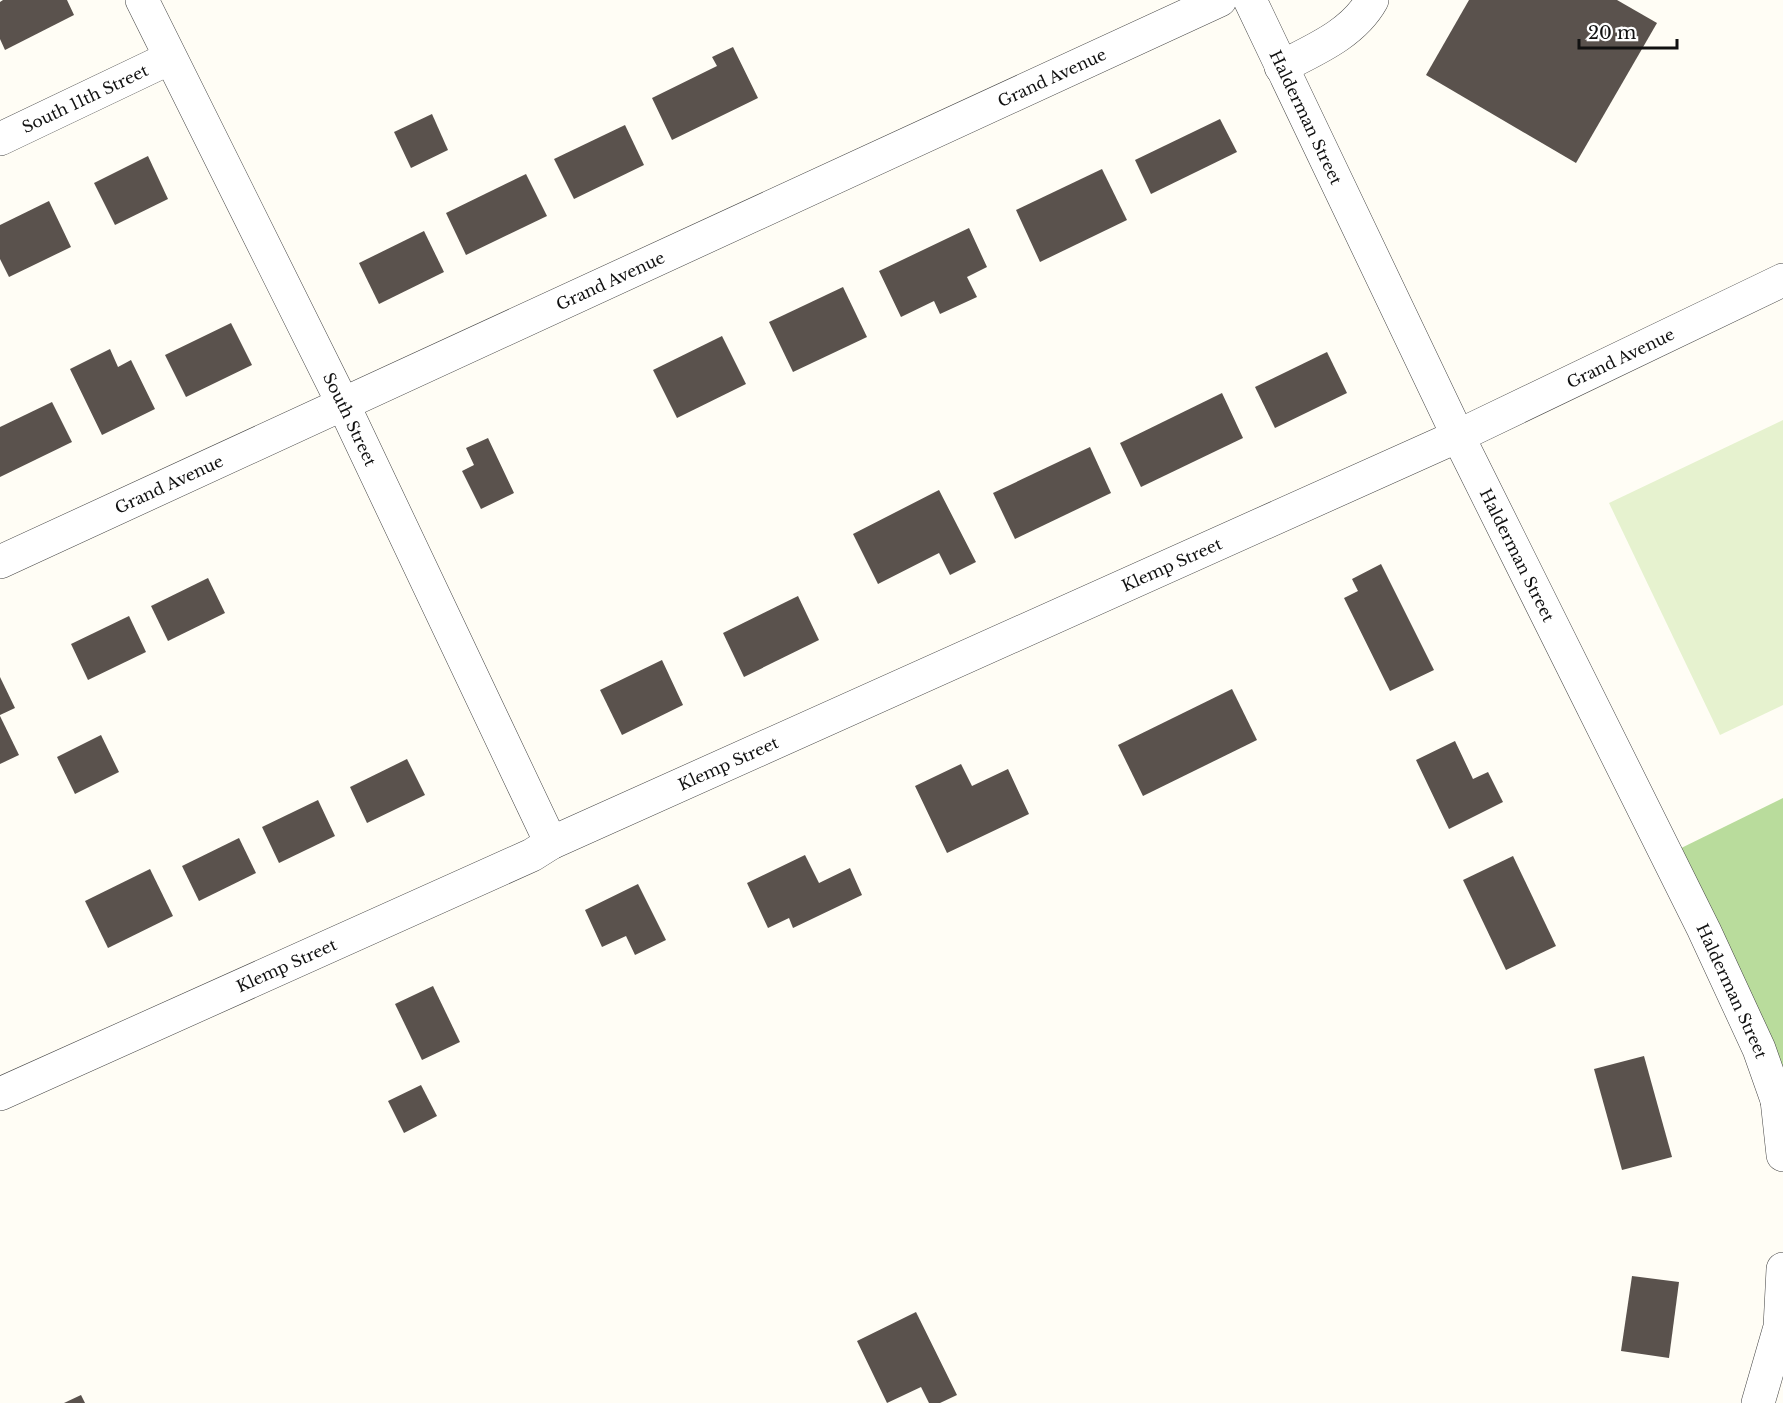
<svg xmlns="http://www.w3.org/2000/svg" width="1783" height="1403" font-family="'Libre Baskerville',serif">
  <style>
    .forest { fill: #b9dc9c }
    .pitch { fill: #e6f2cf }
    .building { fill: #5a524d }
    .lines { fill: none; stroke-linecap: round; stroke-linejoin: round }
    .minor-casing { stroke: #444; stroke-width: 34 }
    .minor { stroke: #fff; stroke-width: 33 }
    .labels { text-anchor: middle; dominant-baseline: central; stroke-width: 6; stroke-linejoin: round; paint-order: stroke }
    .street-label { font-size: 16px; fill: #111; stroke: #fff }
  </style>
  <rect width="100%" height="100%" fill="#fffdf5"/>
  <polygon class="forest" points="1783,798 1783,1112 1667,855"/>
  <polygon class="pitch" points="1783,420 1783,705 1720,735 1609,503"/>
  <g class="building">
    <polygon points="3,0 67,0 74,15 5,50 0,39 0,2"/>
    <polygon points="1469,0 1617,0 1657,23 1576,163 1426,75"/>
    <polygon points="733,47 758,98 672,140 652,98 717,66 712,57"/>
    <polygon points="432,114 448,150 411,168 394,132"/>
    <polygon points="1220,119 1237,152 1151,194 1135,160"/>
    <polygon points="625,125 644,165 574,199 554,159"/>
    <polygon points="148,156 168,199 115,225 94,183"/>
    <polygon points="1102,169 1127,220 1040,262 1016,210"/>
    <polygon points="526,174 547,216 466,255 446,213"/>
    <polygon points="49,201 71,247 9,277 0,259 0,225"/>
    <polygon points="969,228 987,267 967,277 977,297 940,314 934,301 901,317 879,271"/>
    <polygon points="424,231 444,272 379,304 359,263"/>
    <polygon points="843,287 867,337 793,372 769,322"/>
    <polygon points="231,323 252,365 186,397 165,355"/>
    <polygon points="722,336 746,384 677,418 653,370"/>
    <polygon points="110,349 118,367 131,360 155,409 102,435 70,369"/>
    <polygon points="1327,352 1347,393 1275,428 1255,387"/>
    <polygon points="1222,393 1243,438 1141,487 1120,443"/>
    <polygon points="52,402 72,442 0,477 0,427"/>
    <polygon points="488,438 514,493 481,509 462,471 474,465 466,448"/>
    <polygon points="1090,447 1111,493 1015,539 993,493"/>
    <polygon points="939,490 976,562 950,575 939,553 878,584 853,534"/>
    <polygon points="1381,564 1434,670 1390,691 1344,598 1358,591 1352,579"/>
    <polygon points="208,578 225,613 168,641 151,606"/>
    <polygon points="798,596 819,640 744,677 723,633"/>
    <polygon points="129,616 146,652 88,680 71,644"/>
    <polygon points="662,660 683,705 622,735 600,690"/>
    <polygon points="0,677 15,708 0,715"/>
    <polygon points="1232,689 1257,740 1143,796 1118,745"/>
    <polygon points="0,716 19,755 0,764"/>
    <polygon points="101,735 119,772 75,794 57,757"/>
    <polygon points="1455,741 1473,779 1488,772 1503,802 1449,829 1416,760"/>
    <polygon points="407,759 425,795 367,823 350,787"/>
    <polygon points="961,764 972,786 1008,769 1029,814 947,853 915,786"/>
    <polygon points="318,800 335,836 279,863 262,827"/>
    <polygon points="239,838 256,873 199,901 182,866"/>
    <polygon points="805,855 819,883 850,868 862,895 793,928 789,918 768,928 747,883"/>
    <polygon points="1513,856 1556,946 1506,970 1463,880"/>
    <polygon points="150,869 173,916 108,948 85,901"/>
    <polygon points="638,884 666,940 635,955 626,936 602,947 585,910"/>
    <polygon points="433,986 460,1042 422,1060 395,1004"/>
    <polygon points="1644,1056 1672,1157 1622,1170 1594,1069"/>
    <polygon points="421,1085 437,1116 404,1133 388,1101"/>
    <polygon points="1632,1276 1679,1282 1669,1358 1621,1351"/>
    <polygon points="916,1312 957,1395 940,1403 929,1403 921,1387 887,1403 857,1341"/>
    <polygon points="81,1395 85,1403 64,1403"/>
  </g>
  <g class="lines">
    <defs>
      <g id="minor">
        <path id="s1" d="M142,0L343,404L551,843"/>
        <path id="s2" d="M1250,0L1458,436L1704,930L1759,1049L1777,1100L1783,1112"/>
        <path d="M1281,67C1314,50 1353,34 1372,0"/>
        <path id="s3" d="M0,139L170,58"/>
        <path id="s4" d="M0,562L1220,0"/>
        <path id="s5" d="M0,1094L532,855L551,843L1458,436L1783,280"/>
        <polyline points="1777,1100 1783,1155"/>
        <polyline points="1758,1403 1780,1327 1783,1269"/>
      </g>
    </defs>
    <use href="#minor" class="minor-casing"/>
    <use href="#minor" class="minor"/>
  </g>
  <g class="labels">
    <g class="street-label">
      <text stroke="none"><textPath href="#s4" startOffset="1158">Grand Avenue</textPath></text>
      <text stroke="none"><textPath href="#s3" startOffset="94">South 11th Street</textPath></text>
      <text stroke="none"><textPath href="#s2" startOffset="130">Halderman Street</textPath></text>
      <text stroke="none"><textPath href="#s4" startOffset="672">Grand Avenue</textPath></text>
      <text stroke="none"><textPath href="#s5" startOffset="1780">Grand Avenue</textPath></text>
      <text stroke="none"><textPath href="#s1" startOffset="468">South Street</textPath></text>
      <text stroke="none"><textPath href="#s4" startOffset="186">Grand Avenue</textPath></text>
      <text stroke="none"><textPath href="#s2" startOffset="616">Halderman Street</textPath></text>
      <text stroke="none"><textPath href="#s5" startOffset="1286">Klemp Street</textPath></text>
      <text stroke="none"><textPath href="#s5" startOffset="800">Klemp Street</textPath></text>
      <text stroke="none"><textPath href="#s5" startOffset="314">Klemp Street</textPath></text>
      <text stroke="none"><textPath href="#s2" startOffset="1102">Halderman Street</textPath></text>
    </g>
  </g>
  <path d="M1579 39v9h98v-9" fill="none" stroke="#111111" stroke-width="3"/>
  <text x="1588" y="39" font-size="18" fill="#111111" stroke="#ffffff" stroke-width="4.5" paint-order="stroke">20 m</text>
</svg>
